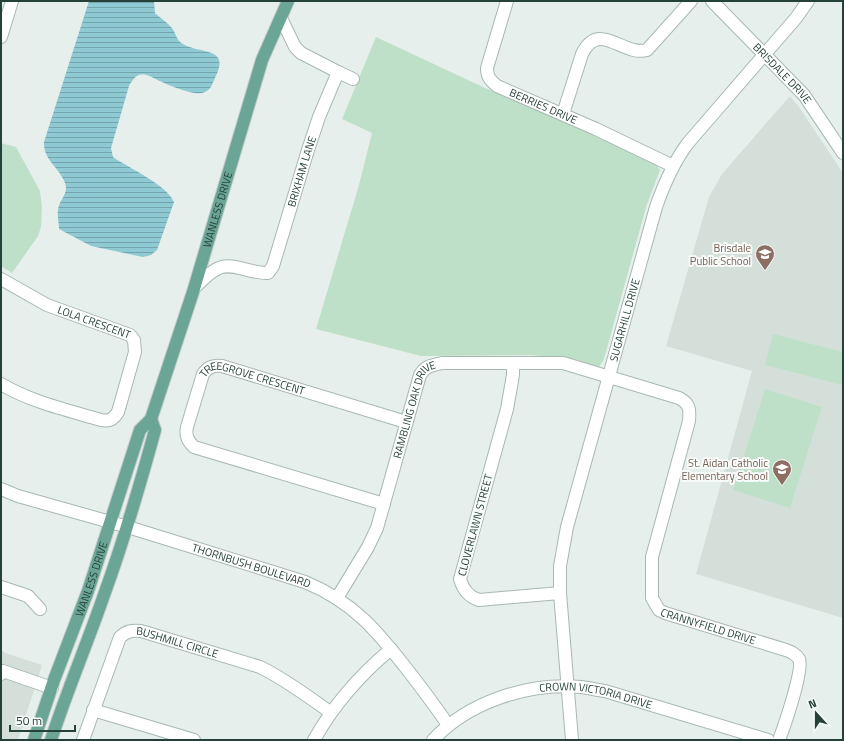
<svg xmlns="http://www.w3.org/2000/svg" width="844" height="741" font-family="'Titillium Web',sans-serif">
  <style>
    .built { fill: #d4dfda }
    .green { fill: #bfe0c8 }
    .water { fill: url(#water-rules) }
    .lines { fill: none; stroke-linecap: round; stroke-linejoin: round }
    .minor-casing { stroke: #a8b8b2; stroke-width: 14 }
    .major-casing { stroke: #c2cac8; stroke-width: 14 }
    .minor { stroke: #fff; stroke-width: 12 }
    .major { stroke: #6aa596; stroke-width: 12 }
    .labels { text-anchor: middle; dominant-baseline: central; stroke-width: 4; stroke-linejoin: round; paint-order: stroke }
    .street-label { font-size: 11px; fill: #24423a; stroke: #f7fbf9 }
    .education-label { font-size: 11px; fill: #785e54; stroke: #f7fbf9; text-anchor: end }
  </style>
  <defs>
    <pattern id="water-rules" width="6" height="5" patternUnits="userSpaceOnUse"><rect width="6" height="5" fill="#8ec9d4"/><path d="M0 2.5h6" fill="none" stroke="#74a5ad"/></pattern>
  </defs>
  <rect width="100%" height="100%" fill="#e6efeb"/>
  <g class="built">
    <polygon points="790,96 799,107 843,173 843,618 696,574 752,371 666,346 709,197 722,174"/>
    <polygon points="1,650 5,653 42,665 18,740 1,740"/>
  </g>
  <g class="green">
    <polygon points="376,37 485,88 551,114 655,163 660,170 647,204 604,359 599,367 573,359 531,355 421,356 316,329 359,185 372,133 342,119"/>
    <polygon points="1,143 16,147 40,191 42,207 41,227 38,236 12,273 1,266"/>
    <polygon points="773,334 843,352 843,385 765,365"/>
    <polygon points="765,389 822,407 790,508 733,490"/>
  </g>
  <path class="water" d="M89,1H154L155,13C160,18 167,22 171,27C176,32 176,41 183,44C202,55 232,46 214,80C212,85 210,90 205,92C196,97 171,86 162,82C147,75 139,67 129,86L111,148L113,157C129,168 167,185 174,202L157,250L151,255L143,257L91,246L59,229C59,223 57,216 58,210C59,199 69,195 65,183C59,167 43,160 44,142Z"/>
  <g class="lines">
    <defs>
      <g id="minor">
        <path id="s1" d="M507,1L487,68C487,77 490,80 497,86L596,129L673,166"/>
        <path id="s2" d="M712,1L804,95L843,153"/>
        <polyline points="1,37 12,1"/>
        <polyline points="338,72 353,79"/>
        <path d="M563,114L582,54C599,19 623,57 647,50L691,1"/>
        <path id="s3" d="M1,279L47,305L130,335L134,340L135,352L118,412C114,419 109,422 101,420C67,410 31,402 1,384"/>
        <path id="s4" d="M195,287C202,281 209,272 219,268C232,262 252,274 268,273L273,266L308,150L319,117L338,72L301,53L295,47L281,18"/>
        <path d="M513,363V375L507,409L460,579C463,590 469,597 479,600L560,593"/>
        <path id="s5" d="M1,489L18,496L128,527L305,582C354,602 378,632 410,673C423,690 436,707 448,725"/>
        <path id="s6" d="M384,504L194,447C188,441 185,436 187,427L203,374C208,367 213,365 222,366L406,422"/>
        <polyline points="1,587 28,596 40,609"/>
        <path id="s7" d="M337,598L368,547L377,528L420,375C425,366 432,365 442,363H563L679,398C690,404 690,409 689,421L652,557V598L659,610L665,613L786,650C791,652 796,654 799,659C804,669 784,727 779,740"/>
        <polyline points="1,674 3,671 52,688"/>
        <polyline points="93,710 194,740"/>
        <path id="s8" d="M83,740L120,637C127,631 132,630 141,631L260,667C285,679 307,696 330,712"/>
        <path d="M314,740C334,704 360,675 391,649"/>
        <path id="s9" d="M433,740C468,702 529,682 581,687C589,688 597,690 605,691L768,740"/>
        <path id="s10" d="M572,740L560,593V566L567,527L656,207C664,184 673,163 688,143L796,18L808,1"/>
      </g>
      <g id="major">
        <path id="s11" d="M34,740L54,680L88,591L140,430L151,419L193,292L262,60L288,1"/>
        <path d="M51,740C67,691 87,644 104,595C124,540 140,485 155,430L151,419"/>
      </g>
    </defs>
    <use href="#minor" class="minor-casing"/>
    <use href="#major" class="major-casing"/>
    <use href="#minor" class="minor"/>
    <use href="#major" class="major"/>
  </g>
  <defs>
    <symbol id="school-pin" viewBox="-11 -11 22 30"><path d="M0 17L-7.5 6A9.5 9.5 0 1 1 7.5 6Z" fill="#8d6e63" stroke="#f7fbf9"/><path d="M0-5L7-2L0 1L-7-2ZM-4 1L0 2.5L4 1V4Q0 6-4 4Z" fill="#fff"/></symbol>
  </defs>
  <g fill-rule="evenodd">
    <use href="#school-pin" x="754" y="243" width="22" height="30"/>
    <use href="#school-pin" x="771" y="458" width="22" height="30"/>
  </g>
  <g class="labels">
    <g class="street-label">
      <text stroke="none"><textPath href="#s2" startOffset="101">BRISDALE DRIVE</textPath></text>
      <text stroke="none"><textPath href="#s1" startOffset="142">BERRIES DRIVE</textPath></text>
      <text stroke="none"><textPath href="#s4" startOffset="188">BRIXHAM LANE</textPath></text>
      <text stroke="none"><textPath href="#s11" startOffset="563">WANLESS DRIVE</textPath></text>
      <text stroke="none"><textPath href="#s10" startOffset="429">SUGARHILL DRIVE</textPath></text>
      <text stroke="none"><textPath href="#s3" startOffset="103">LOLA CRESCENT</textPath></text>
      <text stroke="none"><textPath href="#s6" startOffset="329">TREEGROVE CRESCENT</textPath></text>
      <text stroke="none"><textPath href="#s7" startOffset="206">RAMBLING OAK DRIVE</textPath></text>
      <text transform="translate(475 525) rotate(-75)">CLOVERLAWN STREET</text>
      <text stroke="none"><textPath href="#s5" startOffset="262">THORNBUSH BOULEVARD</textPath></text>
      <text stroke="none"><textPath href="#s11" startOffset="171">WANLESS DRIVE</textPath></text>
      <text stroke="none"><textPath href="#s7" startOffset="783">CRANNYFIELD DRIVE</textPath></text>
      <text stroke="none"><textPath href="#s8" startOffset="170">BUSHMILL CIRCLE</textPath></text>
      <text stroke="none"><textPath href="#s9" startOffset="178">CROWN VICTORIA DRIVE</textPath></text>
    </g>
    <g class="education-label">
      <text x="751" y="248">Brisdale<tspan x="751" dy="13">Public School</tspan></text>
      <text x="768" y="463">St. Aidan Catholic<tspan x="768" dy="13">Elementary School</tspan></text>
    </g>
  </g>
  <rect width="844" height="741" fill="none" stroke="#24423a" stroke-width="4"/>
  <g transform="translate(816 713) rotate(339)" stroke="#f7fbf9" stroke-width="3" paint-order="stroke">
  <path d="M0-3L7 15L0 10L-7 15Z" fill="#24423a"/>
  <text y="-6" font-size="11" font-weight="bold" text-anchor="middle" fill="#24423a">N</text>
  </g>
  <path d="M10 725v6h65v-6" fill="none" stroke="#24423a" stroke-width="2"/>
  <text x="16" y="725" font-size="12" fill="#24423a" stroke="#f7fbf9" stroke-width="3" paint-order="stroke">50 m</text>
</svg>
